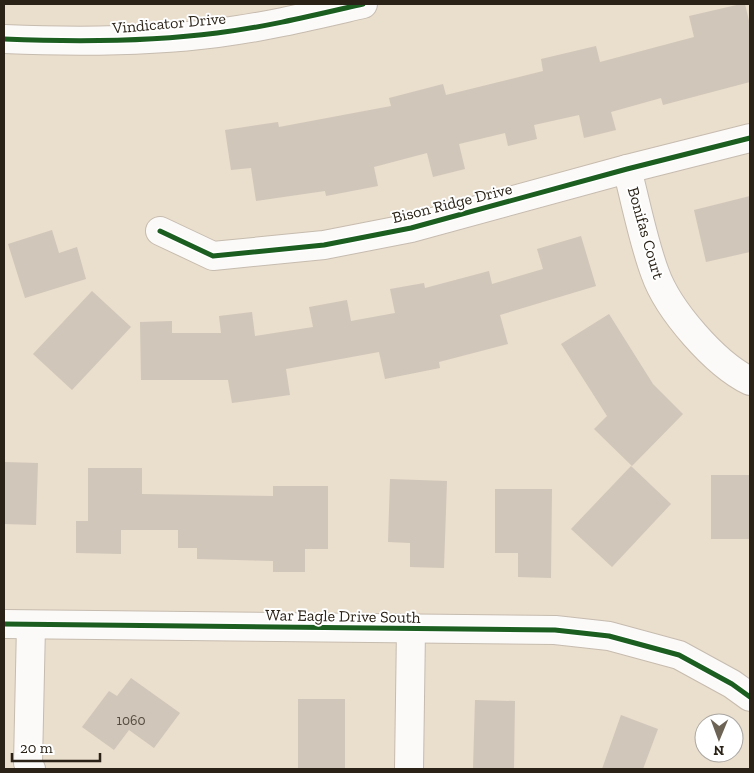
<svg xmlns="http://www.w3.org/2000/svg" width="754" height="773" font-family="'Zilla Slab',serif">
  <style>
    .building { fill: #d0c6b9 }
    .lines { fill: none; stroke-linecap: round; stroke-linejoin: round }
    .minor-casing { stroke: #c6bcaf; stroke-width: 30 }
    .major-casing { stroke: #c6bcaf; stroke-width: 30 }
    .minor { stroke: #fcfaf8; stroke-width: 28 }
    .major { stroke: #fcfaf8; stroke-width: 28 }
    .cycleway-casing { stroke: #fff; stroke-width: 8 }
    .cycleway { stroke: #1b5e20; stroke-width: 5 }
    .labels { text-anchor: middle; dominant-baseline: central; stroke-width: 4; stroke-linejoin: round; paint-order: stroke }
    .number-label { font-size: 14px; fill: #544b3f }
    .street-label { font-size: 16px; fill: #2a2216; stroke: #fff }
  </style>
  <rect width="100%" height="100%" fill="#eadecd"/>
  <g class="building">
    <polygon points="741,4 745,4 750,25 750,82 663,105 661,98 611,112 616,130 584,138 579,115 534,125 537,139 508,146 505,133 459,144 465,169 433,177 427,153 374,167 378,186 326,196 325,191 256,201 251,168 231,170 225,130 278,122 279,127 391,106 389,98 443,84 446,95 543,71 541,59 596,46 600,62 694,37 689,16"/>
    <polygon points="750,196 750,252 706,262 694,210"/>
    <polygon points="52,230 59,253 77,247 86,279 25,298 8,244"/>
    <polygon points="581,236 596,286 500,315 508,344 439,362 440,368 385,379 379,352 286,369 290,395 232,403 228,380 141,380 140,322 172,321 172,333 221,333 219,316 252,312 255,336 313,327 309,307 347,300 351,321 395,313 390,289 424,283 425,288 489,271 492,284 543,269 537,249"/>
    <polygon points="92,291 131,327 72,390 33,354"/>
    <polygon points="609,314 653,384 683,414 632,466 594,429 607,416 561,344"/>
    <polygon points="4,462 38,463 36,525 4,524"/>
    <polygon points="631,466 671,504 612,567 571,529"/>
    <polygon points="88,468 142,468 142,494 273,496 273,486 328,486 328,549 305,549 305,572 273,572 273,561 197,559 197,548 178,548 178,530 121,530 121,554 76,553 76,521 88,521"/>
    <rect x="711" y="475" width="39" height="64"/>
    <polygon points="390,479 447,481 444,568 410,567 410,543 388,542"/>
    <polygon points="495,489 552,489 551,578 518,577 518,553 495,553"/>
    <polygon points="131,678 180,713 154,748 129,730 114,750 82,727 109,691 117,696"/>
    <rect x="298" y="699" width="47" height="70"/>
    <polygon points="475,700 515,701 514,769 473,769"/>
    <polygon points="621,715 658,729 643,769 602,769"/>
  </g>
  <g class="lines">
    <defs>
      <g id="minor">
        <path d="M627,169C636,203 643,241 655,273C668,310 715,364 750,381"/>
        <polyline points="160,231 213,256 324,245 411,228 627,169 750,138"/>
        <polyline points="4,624 555,630 609,636 679,655 732,684 750,697"/>
        <polyline points="31,769 28,763 31,625"/>
        <polyline points="409,769 411,629"/>
      </g>
      <path id="major" d="M4,39C75,42 147,42 217,33C266,27 315,15 363,4"/>
    </defs>
    <use href="#minor" class="minor-casing"/>
    <use href="#major" class="major-casing"/>
    <use href="#minor" class="minor"/>
    <use href="#major" class="major"/>
    <defs>
      <g id="cycleway">
        <path d="M4,39C75,42 147,42 217,33C266,27 315,15 363,4"/>
        <polyline points="160,231 213,256 324,245 411,228 627,169 750,138"/>
        <polyline points="4,624 555,630 609,636 679,655 732,684 750,697"/>
      </g>
    </defs>
    <use href="#cycleway" class="cycleway-casing"/>
    <use href="#cycleway" class="cycleway"/>
  </g>
  <g class="labels">
    <g class="number-label">
      <text x="131" y="720">1060</text>
    </g>
    <g class="street-label">
      <text transform="translate(169 23) rotate(-5)">Vindicator Drive</text>
      <text transform="translate(452 203) rotate(-14)">Bison Ridge Drive</text>
      <text transform="translate(646 233) rotate(74)">Bonifas Court</text>
      <text transform="translate(343 616) rotate(1)">War Eagle Drive South</text>
    </g>
  </g>
  <rect width="754" height="773" fill="none" stroke="#2a2216" stroke-width="10"/>
  <g transform="translate(719 738) rotate(181)"><circle r="24" fill="#ffffff" stroke="#aaa7a2"/>
  <path d="M0-4L9 19L0 12L-9 19Z" fill="#6d6456"/>
  <text y="-8" font-size="14" font-weight="bold" text-anchor="middle" fill="#2a2216">N</text>
  </g>
  <path d="M12 753v8h88v-8" fill="none" stroke="#2a2216" stroke-width="2.5"/>
  <text x="20" y="753" font-size="15" fill="#2a2216" stroke="#ffffff" stroke-width="4" paint-order="stroke">20 m</text>
</svg>
